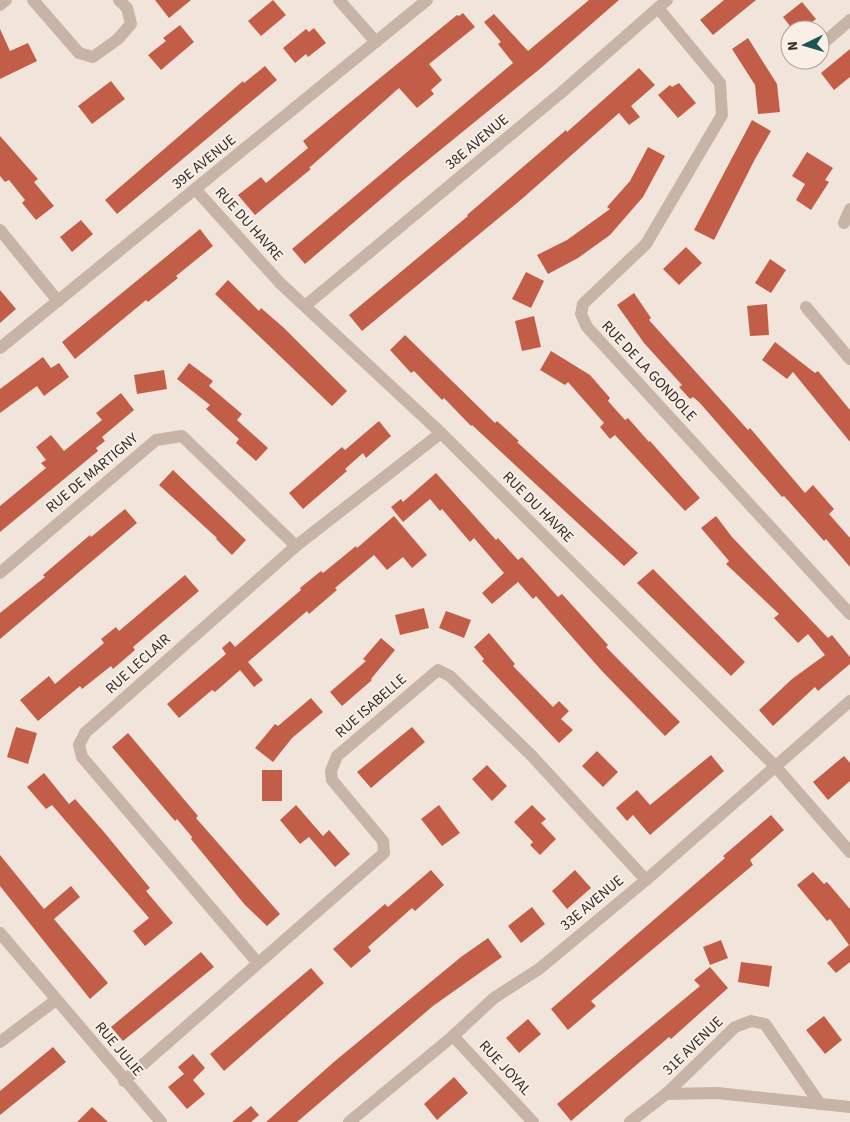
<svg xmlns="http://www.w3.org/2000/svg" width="850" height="1122" font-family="'Source Sans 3',sans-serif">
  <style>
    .building { fill: #c25e48 }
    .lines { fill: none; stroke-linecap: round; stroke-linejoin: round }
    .minor { stroke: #c8b4a7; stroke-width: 12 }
    .labels { text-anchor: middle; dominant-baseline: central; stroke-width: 4; stroke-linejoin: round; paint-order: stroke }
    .street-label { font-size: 15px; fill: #352b27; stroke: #f9efe7 }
  </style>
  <rect width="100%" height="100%" fill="#f1e5db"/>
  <g class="building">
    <polygon points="155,0 191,0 169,18"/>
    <polygon points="273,0 286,15 261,36 248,21"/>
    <polygon points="589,0 619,0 541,68 401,182 305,264 292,249 513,63 498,44 501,42 484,22 494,14 528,51"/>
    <polygon points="724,0 756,0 713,35 700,20"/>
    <polygon points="802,2 816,19 802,30 793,30 783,17"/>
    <polygon points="463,13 475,27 429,64 442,80 431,90 434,94 417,108 399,88 309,168 311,169 255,215 238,195 261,177 266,183 308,148 303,141 457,15 459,16"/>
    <polygon points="180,25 194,42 161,70 148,55 166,41 163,38"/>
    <polygon points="314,28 326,43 308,57 306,54 295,63 283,48 306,29 309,32"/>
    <polygon points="0,29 10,51 28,43 37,61 0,79"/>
    <polygon points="748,38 777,84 780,112 758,114 755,85 732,49"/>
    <polygon points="850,49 850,77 834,90 821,73"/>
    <polygon points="265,66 277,80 117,214 105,200 243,81 244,83"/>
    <polygon points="639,68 655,85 631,106 640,117 629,125 619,113 523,198 362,331 349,315 468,216 467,215 566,130 567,132"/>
    <polygon points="111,81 125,99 92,124 78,106"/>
    <polygon points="679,83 696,103 678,118 658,95 670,85 672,87"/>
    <polygon points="752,120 771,131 755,159 714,240 694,230"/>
    <polygon points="0,136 38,179 34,182 54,206 36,220 22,203 25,200 9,180 5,182 0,176"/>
    <polygon points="648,147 665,156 643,197 610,235 578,258 548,274 537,255 567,240 610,209 607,207 630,181"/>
    <polygon points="807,152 833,168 825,180 829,182 811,210 796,200 805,184 792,176"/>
    <polygon points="81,220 93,234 72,252 60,237"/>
    <polygon points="200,229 213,246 176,276 178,278 148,302 146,300 75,359 62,342"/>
    <polygon points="686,247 702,263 679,285 663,269"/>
    <polygon points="770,259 786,270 771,293 755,283"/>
    <polygon points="526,272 544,281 531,308 512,299"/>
    <polygon points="228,280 259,311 261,308 284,328 347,391 332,406 215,294"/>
    <polygon points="0,290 16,309 0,323"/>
    <polygon points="634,293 651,318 649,320 748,430 750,428 805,493 813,485 834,509 829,514 850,538 850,567 826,539 824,541 784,496 782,497 699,402 693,397 690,399 679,387 682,385 644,343 617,305"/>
    <polygon points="767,304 769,335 750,336 747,306"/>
    <polygon points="534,316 541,347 522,351 515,321"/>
    <polygon points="405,335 495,423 497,421 519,441 517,442 638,553 624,566 472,425 471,426 444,398 442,400 414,371 411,373 390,350"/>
    <polygon points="775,342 815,373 818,371 850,410 850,442 793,372 787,379 762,360"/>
    <polygon points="551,351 590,375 610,398 608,401 625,420 628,418 649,442 650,441 700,498 685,511 615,435 610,439 600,427 604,423 568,382 565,385 540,370"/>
    <polygon points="43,357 51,368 59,363 69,377 44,396 37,386 0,413 0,389"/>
    <polygon points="189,363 213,381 209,386 242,414 237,420 268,448 256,461 236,443 239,439 206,409 210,405 177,379"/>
    <polygon points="164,370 167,389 137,394 134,375"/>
    <polygon points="121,393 134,410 102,437 105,441 96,448 98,451 0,532 0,506 46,468 41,463 46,460 36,447 51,435 64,451 102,420 96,413"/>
    <polygon points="379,421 391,436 366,458 363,453 345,469 347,471 303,509 289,493 342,447 345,450"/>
    <polygon points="173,470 246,540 232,555 216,539 217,538 159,485"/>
    <polygon points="436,473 496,540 498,538 518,560 522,557 558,597 562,594 608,645 606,647 680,722 665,736 601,670 536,596 533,599 518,582 492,604 482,593 504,573 474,538 470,542 442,509 440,511 430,499 403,522 391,507 401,499 403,502"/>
    <polygon points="125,509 137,523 0,639 0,613 45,577 43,575 90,535 91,537"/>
    <polygon points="394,516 427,555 412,568 403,557 387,570 374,555 335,588 337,590 309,614 307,611 248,662 263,680 254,687 240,670 215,692 212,690 179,718 167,704 226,654 222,648 230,641 235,647 294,596 301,590 300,588 321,571 323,573 356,546 357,548"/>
    <polygon points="716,516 732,537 828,638 832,635 850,657 850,664 818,691 815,687 773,726 759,710 792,679 825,655 808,634 798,643 774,618 779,614 726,564 729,561 701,528"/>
    <polygon points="653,569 745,662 731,676 637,583"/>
    <polygon points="185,575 199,591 133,647 135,650 113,669 111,666 82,689 80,686 38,721 20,700 49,676 55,684 104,643 101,639 116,627 119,631"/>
    <polygon points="424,608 429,628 400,635 395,615"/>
    <polygon points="446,611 471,620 464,638 439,628"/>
    <polygon points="489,633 515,664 513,666 553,707 559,701 569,711 561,719 573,730 559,743 482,661 484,659 474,647"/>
    <polygon points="381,638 395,650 371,679 372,680 342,706 330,692 366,661 363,659"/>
    <polygon points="311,698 323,712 292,738 273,762 255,748 275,724 278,726"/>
    <polygon points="16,727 37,733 28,764 7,757"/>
    <polygon points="412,727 425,742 371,788 357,772"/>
    <polygon points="128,733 198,816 196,818 280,914 267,926 245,905 191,839 192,837 177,819 175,821 112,747"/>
    <polygon points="597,751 618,772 603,787 582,766"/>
    <polygon points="711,755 724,771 650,835 633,815 627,821 616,808 637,790 650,805"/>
    <polygon points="844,756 850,763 850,781 828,800 813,782"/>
    <polygon points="487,765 507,786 492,801 472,779"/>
    <rect x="262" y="770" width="20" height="31"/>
    <polygon points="44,773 69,804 75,799 104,832 150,888 146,891 173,923 145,946 133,931 149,918 52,805 46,809 27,787"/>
    <polygon points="296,805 323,836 329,830 350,854 335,867 309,837 300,844 280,820"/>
    <polygon points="439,805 460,833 442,846 421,819"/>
    <polygon points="532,805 546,819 541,823 556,839 540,855 530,845 533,842 514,822"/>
    <polygon points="771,815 784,830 750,860 753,865 591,1001 596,1006 568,1030 551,1009 725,858 723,856"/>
    <polygon points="0,855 44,909 71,886 80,897 54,919 108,983 90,999 0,886"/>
    <polygon points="431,870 444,885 415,911 412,908 368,947 371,951 351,968 333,949 385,904 388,907"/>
    <polygon points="575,870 591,888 567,909 552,891"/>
    <polygon points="813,872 824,884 827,882 850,909 850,962 836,973 827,963 849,945 830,919 827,921 797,885"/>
    <polygon points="532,907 545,924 521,943 508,926"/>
    <polygon points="488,938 502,957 433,1006 297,1122 266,1122 335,1061 461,957"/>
    <polygon points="721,940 728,958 710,965 703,947"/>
    <polygon points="201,952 214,967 123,1041 111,1027"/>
    <polygon points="741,962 772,966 769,987 738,982"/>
    <polygon points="710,967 728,988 671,1039 669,1037 571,1121 557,1104 700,986 694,980"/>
    <polygon points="311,968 324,983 224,1071 210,1054"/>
    <polygon points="824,1016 842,1040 825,1054 806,1030"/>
    <polygon points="528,1019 541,1034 519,1053 506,1038"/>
    <polygon points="53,1047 66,1062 0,1115 0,1091"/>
    <polygon points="193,1054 205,1068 193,1080 205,1094 187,1109 168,1087 184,1074 178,1067"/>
    <polygon points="454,1077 468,1093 437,1120 424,1104"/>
    <polygon points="251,1106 259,1115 251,1122 232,1122"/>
    <polygon points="92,1107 108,1122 77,1122"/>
  </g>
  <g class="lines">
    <g class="minor">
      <polyline points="33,0 79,53 93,57 118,39 131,24 127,8 119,0"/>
      <polyline points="339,0 376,42"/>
      <polyline points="0,5 6,0"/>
      <polyline points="658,8 720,83 722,115 646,244 583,304 581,314 587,327 850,614"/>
      <polyline points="820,46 850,20"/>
      <polyline points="196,190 280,283 441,433 775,766 850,852"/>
      <polyline points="844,223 850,209"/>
      <polyline points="0,230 58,301"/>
      <polyline points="305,306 562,92 667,0"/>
      <polyline points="806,307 850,359"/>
      <polyline points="0,348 427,0"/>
      <polyline points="0,573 156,440 182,436 296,546"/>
      <polyline points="0,933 161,1122"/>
      <polyline points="257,962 82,757 79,745 85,733 296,546 441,433"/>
      <polyline points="453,1036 533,1122"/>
      <polyline points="0,1042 56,1000"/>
      <polyline points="124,1081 384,853 383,841 332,780 331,771 337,756 438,670 450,676 532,756 646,880"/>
      <polyline points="666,1094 735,1027 751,1021 765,1024 820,1104"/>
      <polyline points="349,1122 453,1036 494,998 539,969 646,880 850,701"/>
      <polyline points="630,1122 666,1094 717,1093 850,1107"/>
    </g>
  </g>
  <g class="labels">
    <g class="street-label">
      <text transform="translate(477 142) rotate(-40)">38E AVENUE</text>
      <text transform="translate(204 162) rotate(-39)">39E AVENUE</text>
      <text transform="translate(249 224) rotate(48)">RUE DU HAVRE</text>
      <text transform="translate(649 371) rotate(47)">RUE DE LA GONDOLE</text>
      <text transform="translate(92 473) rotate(-40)">RUE DE MARTIGNY</text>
      <text transform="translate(538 507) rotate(45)">RUE DU HAVRE</text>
      <text transform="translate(138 664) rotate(-42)">RUE LECLAIR</text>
      <text transform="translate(371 706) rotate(-41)">RUE ISABELLE</text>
      <text transform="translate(592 903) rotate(-40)">33E AVENUE</text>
      <text transform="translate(693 1046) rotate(-44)">31E AVENUE</text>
      <text transform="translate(119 1049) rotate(50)">RUE JULIE</text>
      <text transform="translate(505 1068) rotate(47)">RUE JOYAL</text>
    </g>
  </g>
  <g transform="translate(805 45) rotate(265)"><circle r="24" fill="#f9efe7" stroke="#aba19a"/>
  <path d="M0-4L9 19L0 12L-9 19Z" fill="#1e5555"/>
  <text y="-8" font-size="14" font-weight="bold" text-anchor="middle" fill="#352b27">N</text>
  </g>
</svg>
